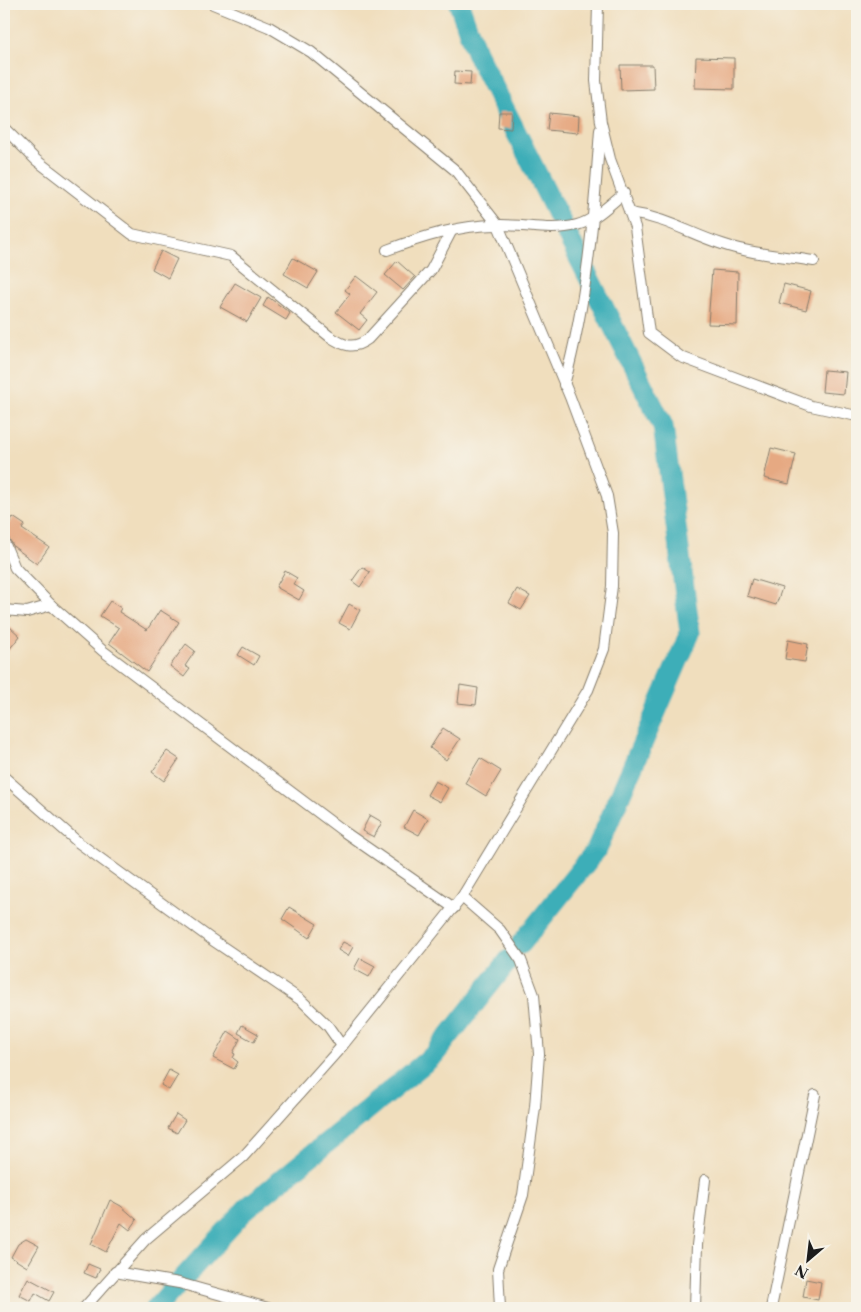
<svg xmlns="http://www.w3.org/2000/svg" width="861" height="1312" font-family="'Libre Caslon Text',serif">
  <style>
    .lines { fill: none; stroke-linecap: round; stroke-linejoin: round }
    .river { stroke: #3eaeb8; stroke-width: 21 }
    .building { fill: #e6a982 }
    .street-casing { stroke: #867d6c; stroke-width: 12 }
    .street { stroke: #fff; stroke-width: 10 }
  </style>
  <rect width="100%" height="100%" fill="#f7f3e8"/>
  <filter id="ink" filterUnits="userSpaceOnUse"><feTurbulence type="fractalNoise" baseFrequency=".02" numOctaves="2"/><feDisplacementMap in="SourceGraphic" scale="10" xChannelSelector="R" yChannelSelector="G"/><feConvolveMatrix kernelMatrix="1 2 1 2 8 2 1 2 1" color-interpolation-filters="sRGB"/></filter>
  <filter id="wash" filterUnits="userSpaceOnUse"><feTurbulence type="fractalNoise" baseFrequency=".0096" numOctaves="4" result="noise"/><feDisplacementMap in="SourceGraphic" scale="20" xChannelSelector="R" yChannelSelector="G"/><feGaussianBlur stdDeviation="1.12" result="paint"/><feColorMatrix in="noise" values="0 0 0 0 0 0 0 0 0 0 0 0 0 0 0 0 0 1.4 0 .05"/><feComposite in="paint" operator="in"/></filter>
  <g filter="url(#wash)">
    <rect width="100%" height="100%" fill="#f0debd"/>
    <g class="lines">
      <g class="river">
        <polyline points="459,4 476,52 663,426 690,633 597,849 521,944"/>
        <polyline points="156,1308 247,1208 434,1055 509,960"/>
      </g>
    </g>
    <g id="blocks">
      <g class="building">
        <polygon points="696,57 734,58 734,89 695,88"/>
        <polygon points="620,65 653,65 654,89 621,90"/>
        <polygon points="455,71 471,72 470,85 454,84"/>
        <polygon points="499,112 512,112 511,129 498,128"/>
        <polygon points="549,113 579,116 578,133 547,130"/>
        <polygon points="161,251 177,259 168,278 152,269"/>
        <polygon points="293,258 318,272 308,288 284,274"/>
        <polygon points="397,261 415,277 403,290 385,275"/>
        <polygon points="712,270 738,272 737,325 708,324"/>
        <polygon points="356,276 377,292 360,314 367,320 359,330 336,312 350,294 345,290"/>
        <polygon points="235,283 261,298 247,322 220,307"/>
        <polygon points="784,284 811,291 806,310 779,303"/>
        <polygon points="268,297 290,313 286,320 263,306"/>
        <polygon points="824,370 846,372 844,394 822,392"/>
        <polygon points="771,448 796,454 789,484 764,478"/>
        <polygon points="13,517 25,525 22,529 49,547 37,564 14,547 8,537 4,535 4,531"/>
        <polygon points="362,567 370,572 360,587 352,581"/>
        <polygon points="285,571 297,578 293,584 304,591 299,600 276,587"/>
        <polygon points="752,579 782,588 776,605 747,596"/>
        <polygon points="517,589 530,596 521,610 509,603"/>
        <polygon points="110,601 121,608 119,612 147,630 160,610 179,622 147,672 109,643 119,628 100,616"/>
        <polygon points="349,604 360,610 350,629 339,623"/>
        <polygon points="10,627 20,636 4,656 4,635"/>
        <polygon points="788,640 808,644 805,662 785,659"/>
        <polygon points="186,644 195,651 185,666 190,669 184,677 170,666"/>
        <polygon points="243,647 259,656 254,665 238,655"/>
        <polygon points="460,685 478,688 476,705 458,703"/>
        <polygon points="443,728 460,739 446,760 430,748"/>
        <polygon points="167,751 179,759 164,781 152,772"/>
        <polygon points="480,758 501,771 486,796 465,783"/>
        <polygon points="435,781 448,788 440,802 427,795"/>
        <polygon points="413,810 428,819 419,835 404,827"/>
        <polygon points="370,815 382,822 374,837 362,831"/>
        <polygon points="289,907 317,924 309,938 282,919"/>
        <polygon points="343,942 353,947 348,956 338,950"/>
        <polygon points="360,958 375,966 369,977 354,969"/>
        <polygon points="242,1025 258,1034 254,1042 238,1033"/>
        <polygon points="228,1031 240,1039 233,1053 235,1054 233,1058 238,1062 234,1069 213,1058"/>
        <polygon points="169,1070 178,1075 169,1090 161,1085"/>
        <polygon points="176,1114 185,1120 177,1133 168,1128"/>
        <polygon points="110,1200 121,1206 137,1220 130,1230 121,1223 106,1252 91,1244"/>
        <polygon points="26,1239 39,1246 27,1267 11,1257 18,1244"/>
        <polygon points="88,1264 100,1269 96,1278 84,1273"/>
        <polygon points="28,1278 54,1292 49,1301 35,1293 31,1301 19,1295"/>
        <polygon points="806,1279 821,1282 818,1300 803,1297"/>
      </g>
    </g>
  </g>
  <g filter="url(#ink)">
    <use href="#blocks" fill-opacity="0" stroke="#867d6c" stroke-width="1"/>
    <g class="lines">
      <defs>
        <g id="street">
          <polyline points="598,4 596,81 601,122 610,159 635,227 649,333 681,357 811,406 857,416"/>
          <path d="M4,128L36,160L132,234L231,256L329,336C344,346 353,350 368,339L431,270L452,230"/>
          <path d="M630,213C667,218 688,233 722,244C751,254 783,256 814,261"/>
          <path d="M387,250C422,237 459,225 497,225C523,224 551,232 577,225C595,220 610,204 624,193"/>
          <path d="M564,385C587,302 594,215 600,130"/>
          <polyline points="4,542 15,568 51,605 103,651 343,831 454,908"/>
          <polyline points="4,610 27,612 51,605"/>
          <polyline points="4,777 79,843 211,939 301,1000 328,1026 342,1046"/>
          <polyline points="462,897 500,930 521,960 534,995 539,1054 535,1107 523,1195 498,1269 500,1308"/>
          <polyline points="115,1272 179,1283 268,1308"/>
          <polyline points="84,1308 146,1239 243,1157 342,1046 462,897 588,690 604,649 612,586 613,533 607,496 570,397 498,225 455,170 311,52 269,27 213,4"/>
          <polyline points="695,1308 697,1245 705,1180"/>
          <polyline points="771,1308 815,1095"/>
        </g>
      </defs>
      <use href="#street" class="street-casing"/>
      <use href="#street" class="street"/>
    </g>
  </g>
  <rect width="861" height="1312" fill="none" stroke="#f7f3e8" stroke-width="20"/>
  <g transform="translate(808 1260) rotate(208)" stroke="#f7f3e8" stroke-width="4" paint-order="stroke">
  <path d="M0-4L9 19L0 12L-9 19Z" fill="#1c1c1c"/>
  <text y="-8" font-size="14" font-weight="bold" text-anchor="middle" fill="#1c1c1c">N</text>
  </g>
</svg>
